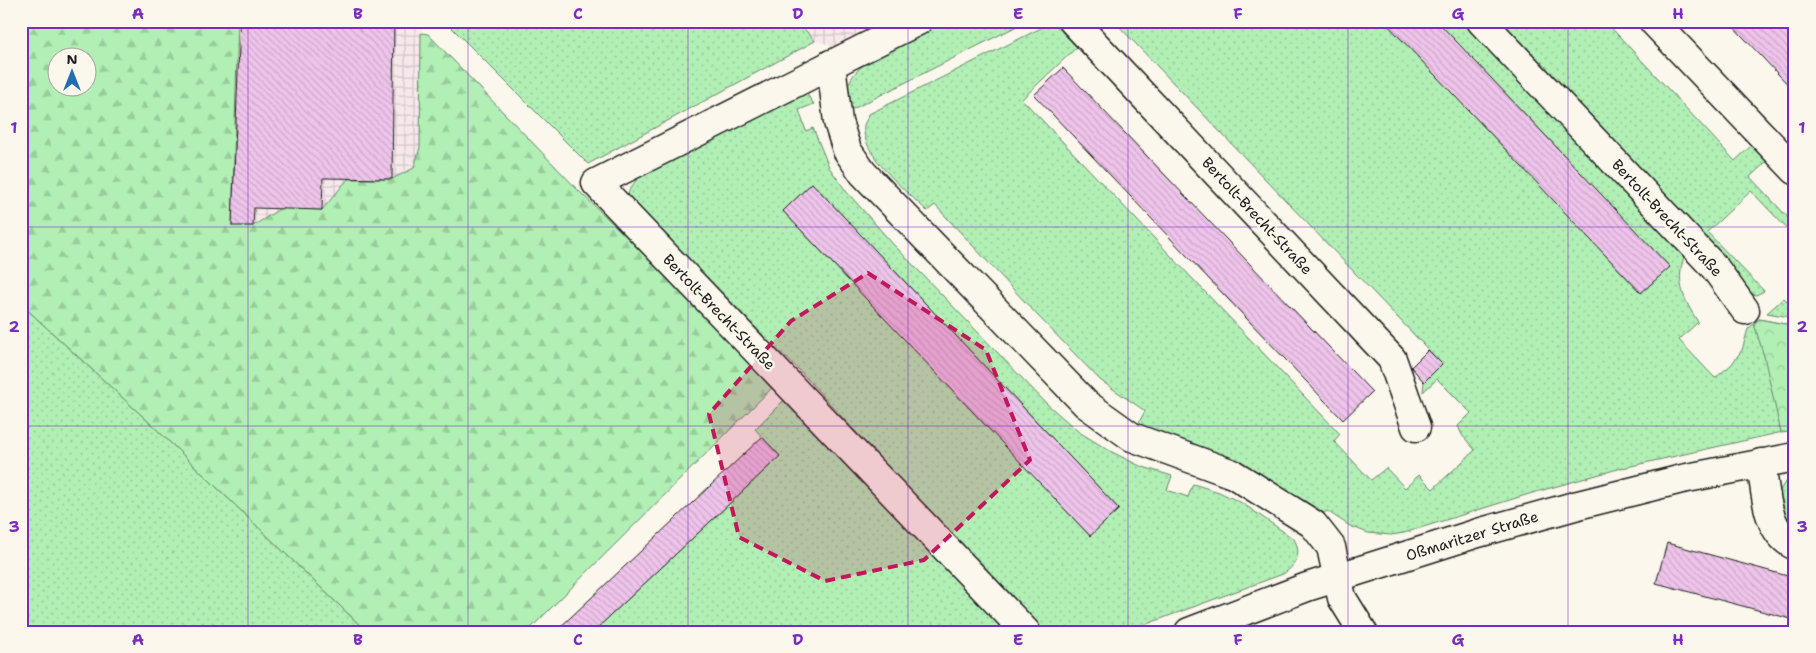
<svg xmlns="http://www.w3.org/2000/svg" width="1816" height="653" font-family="'Shantell Sans',sans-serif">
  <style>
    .industrial { fill: url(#industrial-grid) }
    .grass { fill: url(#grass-dots); stroke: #668668; fill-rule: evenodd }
    .forest { fill: url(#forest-firs); stroke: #668668; fill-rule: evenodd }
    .park { fill: url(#park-crowns); stroke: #668668 }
    .building { fill: url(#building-back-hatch); stroke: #1c1c1c }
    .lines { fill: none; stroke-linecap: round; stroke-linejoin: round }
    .minor-casing { stroke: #1c1c1c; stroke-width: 31 }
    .minor { stroke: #fbf7ec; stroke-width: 28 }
    .marked { fill: #c2185b; fill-opacity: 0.2; stroke: #c2185b; stroke-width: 4; stroke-dasharray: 10 6; stroke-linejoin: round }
    .grid { fill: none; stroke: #7b2cbf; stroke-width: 1; stroke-opacity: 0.55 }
    .labels { text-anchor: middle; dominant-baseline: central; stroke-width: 5; stroke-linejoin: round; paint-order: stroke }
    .street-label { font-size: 15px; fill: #1c1c1c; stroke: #fbf7ec }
    .neatline { fill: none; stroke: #7b2cbf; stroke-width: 2 }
    .grid-label { font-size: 16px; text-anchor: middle; font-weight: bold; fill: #7b2cbf }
  </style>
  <defs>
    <pattern id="industrial-grid" width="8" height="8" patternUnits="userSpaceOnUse" patternTransform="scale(1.25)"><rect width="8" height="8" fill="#f7e8ec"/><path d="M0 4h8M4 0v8" fill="none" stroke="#d3c6ca"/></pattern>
    <pattern id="grass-dots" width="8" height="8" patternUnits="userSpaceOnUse" patternTransform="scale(1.25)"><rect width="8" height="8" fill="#b1efb5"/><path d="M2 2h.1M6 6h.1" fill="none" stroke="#98cc9b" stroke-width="1.8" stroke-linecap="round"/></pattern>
    <pattern id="forest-firs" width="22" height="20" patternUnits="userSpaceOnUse" patternTransform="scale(1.25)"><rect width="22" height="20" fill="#b1efb5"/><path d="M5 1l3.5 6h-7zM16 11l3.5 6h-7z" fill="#98cc9b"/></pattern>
    <pattern id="park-crowns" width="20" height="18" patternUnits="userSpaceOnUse" patternTransform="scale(1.25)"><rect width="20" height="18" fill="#b1efb5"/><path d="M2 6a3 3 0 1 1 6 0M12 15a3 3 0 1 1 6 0" fill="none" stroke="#98cc9b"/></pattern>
    <pattern id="building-back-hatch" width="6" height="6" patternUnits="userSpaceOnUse" patternTransform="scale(1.25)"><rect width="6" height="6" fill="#eec4eb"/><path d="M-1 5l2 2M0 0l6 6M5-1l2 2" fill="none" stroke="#cca8c9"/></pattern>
  </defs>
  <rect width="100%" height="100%" fill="#fbf7ec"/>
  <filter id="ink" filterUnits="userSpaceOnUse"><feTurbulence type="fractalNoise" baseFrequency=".02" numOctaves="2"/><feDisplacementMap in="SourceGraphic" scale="10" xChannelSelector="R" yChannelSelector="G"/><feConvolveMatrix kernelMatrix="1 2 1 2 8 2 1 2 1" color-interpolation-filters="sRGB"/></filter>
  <g filter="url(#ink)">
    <g class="industrial">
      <polygon points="238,21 417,21 422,25 420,147 414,168 392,179 348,179 322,210 281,208 253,226 232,226"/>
      <polygon points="797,21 896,21 844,48 815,41"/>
    </g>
    <g class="grass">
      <polygon points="445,21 797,21 815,41 588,164"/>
      <path d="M945,21H1027L847,112C846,101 845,91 850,81C861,56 920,34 945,21Z"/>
      <path d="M1055,21H1061L1078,46L1022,99L1340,434L1334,441L1371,480L1386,468L1405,488L1419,475L1433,489L1475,450L1462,435L1458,426L1471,413L1437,379L1423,392L1424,382L1442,364L1114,21H1474L1684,250C1685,257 1682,262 1681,269C1678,290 1688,306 1698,322L1679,340L1715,378L1731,365L1742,350L1748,329L1759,319L1795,326V431L1778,433L1618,469L1529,494L1404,533L1391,535L1368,533L1350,526L1327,511L1320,516L1137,426L1145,411L1100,380L1038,316L935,205L927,211C908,192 860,155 864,125C865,122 868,118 869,114Z"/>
      <polygon points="1490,21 1605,21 1735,161 1752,145 1767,161 1750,177 1795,225 1795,237 1751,191 1707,232 1764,291 1756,295 1749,293"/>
      <path d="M806,93L814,104L799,110L806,131L813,128L829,167L846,191L892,243L1047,404L1079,432L1110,451L1140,466L1172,476L1167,490L1188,497L1193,484L1219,492L1242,503L1294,539C1302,553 1297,565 1283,574L1125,632H1040L1037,629L798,369L640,223C623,198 623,192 646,171ZM812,183L1119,509L1090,535L783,211Z"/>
      <polygon points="1784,298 1795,309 1795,318 1767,313"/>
      <polygon points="21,304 151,424 367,632 21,632"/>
      <polygon points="790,394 1009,632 593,632 780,456 755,429"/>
      <polygon points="1792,476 1795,476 1795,537 1784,525 1777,496 1783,485"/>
    </g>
    <path class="forest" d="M21,21H238L232,225L253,226L281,208L322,210L348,179H392L414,168L420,147L421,33L428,34L579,191L778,382L527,632H367L151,424L21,304ZM58,58H88V88H58Z"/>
    <polygon class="park" points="1759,319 1795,326 1795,431 1781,433 1764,356 1754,324"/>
    <g class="building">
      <polygon points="240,21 394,21 392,179 323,178 322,210 254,208 253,226 232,226"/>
      <polygon points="1384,21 1437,21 1670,267 1641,293"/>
      <polygon points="1728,21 1784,21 1795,33 1795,92"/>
      <polygon points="1063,68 1372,392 1343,420 1034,95"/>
      <polygon points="812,183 1119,509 1090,536 783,211"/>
      <polygon points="1428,350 1442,364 1424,382 1411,367"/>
      <polygon points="762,437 780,456 593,632 555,632"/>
      <polygon points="1667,543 1795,578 1795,620 1656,583"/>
    </g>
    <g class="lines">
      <defs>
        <g id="minor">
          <polyline points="918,21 596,183 1026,632"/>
          <polyline points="1073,21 1392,359 1416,427"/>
          <polyline points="1481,21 1715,268 1745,310"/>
          <polyline points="1653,21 1795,170"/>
          <polyline points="831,64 838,122 847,150 863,173 1086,404 1132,437 1233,474 1313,524 1331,547 1342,598 1363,632"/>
          <path d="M1761,463C1766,492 1765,531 1795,546"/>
          <polyline points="1189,632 1307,587 1478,533 1578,505 1682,479 1795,457"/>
        </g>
      </defs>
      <use href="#minor" class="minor-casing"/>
      <use href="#minor" class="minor"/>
    </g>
  </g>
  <path class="marked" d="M868,273L986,350L1030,460L924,560L825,581L739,537L709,414L791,321Z"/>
  <path class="grid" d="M248,21V632M468,21V632M688,21V632M908,21V632M1128,21V632M1348,21V632M1568,21V632M21,227H1795M21,426H1795"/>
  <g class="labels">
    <g class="street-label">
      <text transform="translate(1257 216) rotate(47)">Bertolt-Brecht-Straße</text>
      <text transform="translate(1667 218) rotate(47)">Bertolt-Brecht-Straße</text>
      <text transform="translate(719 312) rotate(46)">Bertolt-Brecht-Straße</text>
      <text transform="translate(1472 536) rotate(-17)">Oßmaritzer Straße</text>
    </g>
  </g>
  <rect width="1816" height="653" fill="none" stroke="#fbf7ec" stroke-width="55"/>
  <g transform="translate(72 72)"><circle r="24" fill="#fbf7ec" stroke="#a29f99"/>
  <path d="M0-4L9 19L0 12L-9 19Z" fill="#1f6fb2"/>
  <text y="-8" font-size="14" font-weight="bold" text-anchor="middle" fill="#1c1c1c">N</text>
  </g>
  <rect x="28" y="28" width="1760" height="598" class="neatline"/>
  <g class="grid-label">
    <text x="138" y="19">A</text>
    <text x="358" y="19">B</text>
    <text x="578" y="19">C</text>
    <text x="798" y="19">D</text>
    <text x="1018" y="19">E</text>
    <text x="1238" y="19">F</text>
    <text x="1458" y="19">G</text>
    <text x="1678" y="19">H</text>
    <text x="14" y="133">1</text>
    <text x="1802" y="133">1</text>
    <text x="14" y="332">2</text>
    <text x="1802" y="332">2</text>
    <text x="14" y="532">3</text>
    <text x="1802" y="532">3</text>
    <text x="138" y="645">A</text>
    <text x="358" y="645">B</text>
    <text x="578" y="645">C</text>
    <text x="798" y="645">D</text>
    <text x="1018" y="645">E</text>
    <text x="1238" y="645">F</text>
    <text x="1458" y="645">G</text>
    <text x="1678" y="645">H</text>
  </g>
</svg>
